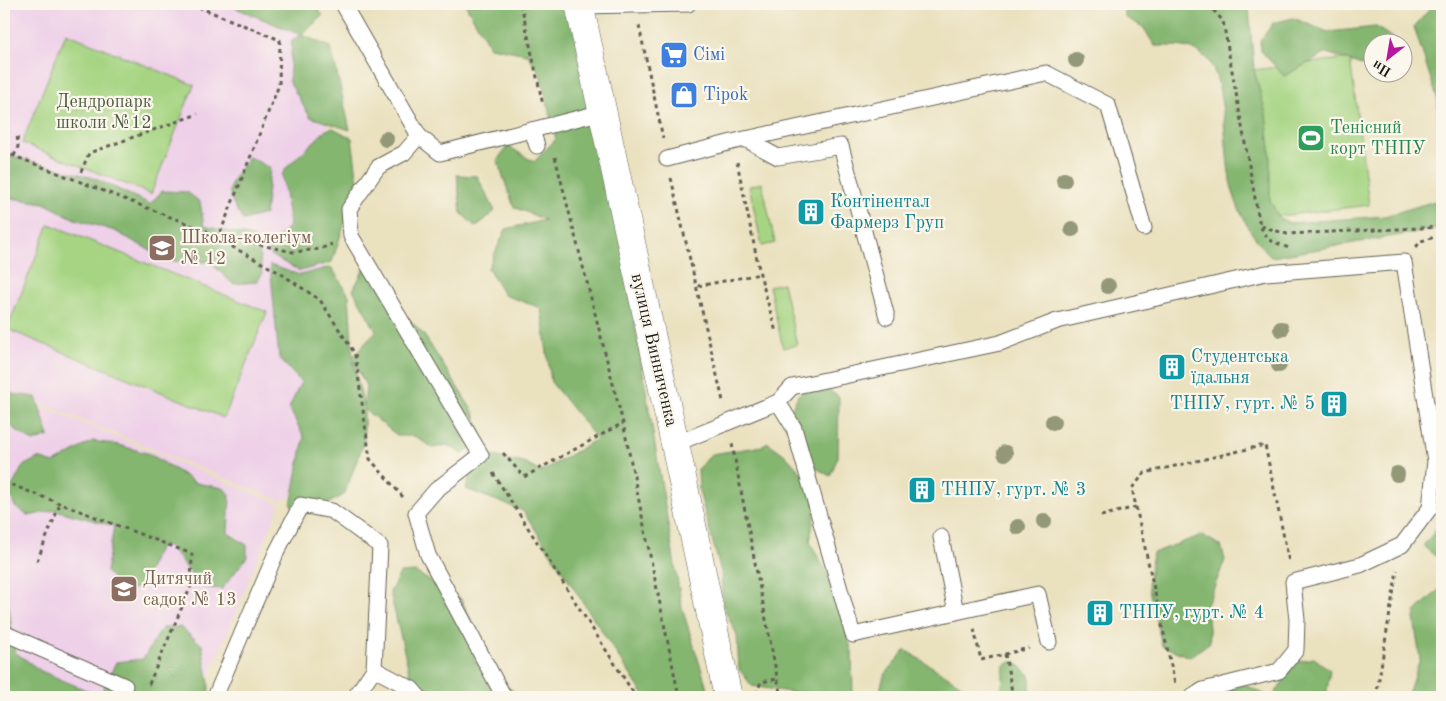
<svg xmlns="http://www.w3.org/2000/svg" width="1446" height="701" font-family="'Old Standard TT',serif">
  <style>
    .built { fill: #eed0e8 }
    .green { fill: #a6d482; stroke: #61784f }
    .forest { fill: #84b670; stroke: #506946; fill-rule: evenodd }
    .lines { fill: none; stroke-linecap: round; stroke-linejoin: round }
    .service-casing { stroke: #646155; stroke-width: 17 }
    .primary-casing { stroke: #646155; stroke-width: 29 }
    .path { stroke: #646155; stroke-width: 3; stroke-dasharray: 4 4; stroke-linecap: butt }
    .service { stroke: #fff; stroke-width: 15 }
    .primary { stroke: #fff; stroke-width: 28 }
    .tree { fill: #939879 }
    .labels { text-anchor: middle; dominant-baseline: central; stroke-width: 4.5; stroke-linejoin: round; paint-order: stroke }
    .shop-label { font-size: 18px; fill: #366cbe; stroke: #fbf7ec; text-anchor: start }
    .park-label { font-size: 18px; fill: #4c5c40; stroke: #fbf7ec }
    .leisure-label { font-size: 18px; fill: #27864d; stroke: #fbf7ec; text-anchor: start }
    .culture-label { font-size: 18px; fill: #0d838f; stroke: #fbf7ec; text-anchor: start }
    .education-label { font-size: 18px; fill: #785e54; stroke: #fbf7ec; text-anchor: start }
    .street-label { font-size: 18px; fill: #1c1c1c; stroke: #fbf7ec }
  </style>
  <rect width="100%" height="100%" fill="#fbf7ec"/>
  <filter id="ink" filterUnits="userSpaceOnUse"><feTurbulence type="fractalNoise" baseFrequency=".02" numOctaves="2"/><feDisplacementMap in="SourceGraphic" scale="10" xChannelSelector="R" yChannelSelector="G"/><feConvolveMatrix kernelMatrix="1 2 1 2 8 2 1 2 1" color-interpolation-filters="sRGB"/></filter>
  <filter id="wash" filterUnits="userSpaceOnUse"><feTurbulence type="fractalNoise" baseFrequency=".0096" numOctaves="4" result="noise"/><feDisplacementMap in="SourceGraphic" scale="20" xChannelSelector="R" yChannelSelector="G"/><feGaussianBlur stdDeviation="1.12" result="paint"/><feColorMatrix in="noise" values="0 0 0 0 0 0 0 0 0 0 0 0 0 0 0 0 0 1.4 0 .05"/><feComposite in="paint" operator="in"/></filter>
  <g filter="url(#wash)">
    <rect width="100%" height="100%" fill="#eae1bf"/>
    <g class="built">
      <polygon points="4,4 295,4 333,143 312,183 329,314 321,480 281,501 4,388"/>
      <polygon points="4,391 280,504 201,697 59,697 4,675"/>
    </g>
    <g class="green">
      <polygon points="66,33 194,85 151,194 22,143"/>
      <polygon points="1350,58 1369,205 1272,217 1254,70"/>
      <polygon points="762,183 775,243 762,246 749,186"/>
      <polygon points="49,224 267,312 224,418 7,329"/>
      <polygon points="783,283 797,345 783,348 769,286"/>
    </g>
    <g class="forest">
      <polygon points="226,4 311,4 323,15 302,35 331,47 350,130 310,117 289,81 292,41 301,35"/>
      <polygon points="465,4 572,4 609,167 682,608 710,697 645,697 523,511 466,489 476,452 524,463 541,472 597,439 551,382 541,308 504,295 488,268 506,229 545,220 514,207 497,160 508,146 534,162 556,139 540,73 527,54 490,47"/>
      <path d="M1123,4H1242L1249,8L1254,70L1266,114L1270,148V200L1279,218L1290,223L1385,216L1442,199V228L1272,257C1254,241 1240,216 1233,192C1223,162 1228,78 1206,58C1192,44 1173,46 1155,46L1143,27L1125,17Z"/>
      <polygon points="1434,4 1442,4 1442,154 1438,151 1438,101 1414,27"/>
      <polygon points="1293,18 1328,32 1376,27 1399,42 1374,42 1373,69 1327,53 1284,76 1261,51 1260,41 1273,23"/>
      <polygon points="333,128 352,138 358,182 332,262 300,271 272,256 268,248 290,225 282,175 286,168 326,130"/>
      <polygon points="4,154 94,178 150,204 162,191 187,192 200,202 204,226 253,237 258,243 262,274 257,282 233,284 210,262 169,261 115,231 75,219 44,203 4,197"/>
      <path d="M249,157L270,168L265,214L243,220C222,188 228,186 249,157Z"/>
      <polygon points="457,175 477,176 495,211 476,227 461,213"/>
      <path d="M270,265L300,275L331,267L349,295L353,357L376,331L353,290L364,269L388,276L399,309L424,335L474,413L482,437L463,454L447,445L433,448L414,436H398L364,409V442L344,495L310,513L302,514L291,505L304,437L289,408L301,382L279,358ZM353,360L366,386L364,406L353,361Z"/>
      <polygon points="817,382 839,397 838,457 830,476 806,462 785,425 798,395"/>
      <polygon points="6,393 36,397 49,436 33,442 4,421"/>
      <polygon points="93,441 118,445 150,454 196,483 223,488 230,494 228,533 247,545 247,557 222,589 202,587 169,546 160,546 141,586 126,592 106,572 114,526 55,510 29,516 15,507 9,492 23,466 38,458 54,463"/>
      <polygon points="767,442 784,454 818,491 810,542 831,580 852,652 853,697 808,697 807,695 752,686 739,669 737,635 723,606 721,572 699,491 698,469 712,454 763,446"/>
      <polygon points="1442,508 1442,558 1439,559 1423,546 1437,529"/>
      <polygon points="1202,535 1221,546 1225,560 1207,605 1210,642 1190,657 1162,646 1148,585 1153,553"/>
      <polygon points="415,572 461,599 478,634 474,661 515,692 519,697 415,697 390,592 400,573"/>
      <polygon points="1442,587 1442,697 1407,697 1420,659 1414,618 1416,611"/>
      <polygon points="4,596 8,600 15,652 41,671 100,696 116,662 143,659 162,628 180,627 202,645 209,684 209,697 4,697"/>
      <polygon points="905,650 976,694 976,697 878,697 884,676"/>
      <polygon points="1314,658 1330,670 1326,697 1273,697 1295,662"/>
      <polygon points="1014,661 1030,675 1030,697 1001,697 1004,665"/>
      <polygon points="1244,684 1270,697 1195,697"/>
    </g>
  </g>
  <g filter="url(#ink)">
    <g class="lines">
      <defs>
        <g id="service">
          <polyline points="343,4 419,136 404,153 378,167 349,209 351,236 481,455 436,490 416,513 428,555 504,697"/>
          <polyline points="579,6 688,4"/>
          <polyline points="532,130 537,146"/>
          <polyline points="419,136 440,153 603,112"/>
          <polyline points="745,139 778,157 841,146 887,317"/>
          <polyline points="667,159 732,142 1046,73 1108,105 1144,228"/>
          <polyline points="778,402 794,428 853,635 956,612"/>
          <polyline points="675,444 778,402 792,387 1000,343 1057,321 1266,273 1404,262 1435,461 1430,508 1402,545 1360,565 1293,582 1297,620 1296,650 1279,671 1203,690 1192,697"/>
          <polyline points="941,537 956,612 1038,594 1049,642"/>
          <polyline points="4,633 125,686"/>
          <polyline points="374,669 412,689 419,697"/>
          <polyline points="215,697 276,553 301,505 332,511 380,546 374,669 355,697"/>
        </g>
        <polyline id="primary" points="579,4 675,444 728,697"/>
      </defs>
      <use href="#service" class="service-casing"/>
      <use href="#primary" class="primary-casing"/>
      <g class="path">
        <polyline points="191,4 280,40 279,85 219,236 231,246 280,273 320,300 355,354 370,459 403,497"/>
        <polyline points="521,4 543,105"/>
        <polyline points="1208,4 1223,21 1260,226 1269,240 1289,248"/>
        <polyline points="639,26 663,138"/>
        <polyline points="4,152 219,236 293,252 320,249 332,244"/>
        <polyline points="14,156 18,147 17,133"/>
        <polyline points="555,157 623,423 679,697"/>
        <polyline points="737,162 760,274 776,332"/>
        <polyline points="81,172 89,153 198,114"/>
        <polyline points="671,178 723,401"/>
        <polyline points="1261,226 1287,234 1442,227"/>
        <polyline points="1416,247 1421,241 1442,235"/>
        <polyline points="698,286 760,274"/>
        <polyline points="732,444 781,697"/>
        <polyline points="503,453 524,477 623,423"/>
        <polyline points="493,473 636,697"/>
        <polyline points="4,482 192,554 191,586 149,684 146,684"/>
        <polyline points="1136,507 1175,684"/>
        <polyline points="1101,516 1136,507 1132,488 1145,473 1265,445 1289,562"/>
        <polyline points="37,561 60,504"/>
        <polyline points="974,629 981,660 1029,648"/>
        <polyline points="1005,654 1013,697"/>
        <polyline points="756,694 761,682 777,679"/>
        <polyline points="1376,697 1397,570"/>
      </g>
      <use href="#service" class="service"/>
      <use href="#primary" class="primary"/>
    </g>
    <g class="tree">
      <circle cx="1076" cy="60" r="8"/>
      <circle cx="386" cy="139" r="8"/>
      <circle cx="1064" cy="180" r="8"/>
      <circle cx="1072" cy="229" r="8"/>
      <circle cx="1108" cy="286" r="8"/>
      <circle cx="1281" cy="329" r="8"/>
      <circle cx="1279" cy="365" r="8"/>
      <circle cx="1053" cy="422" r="8"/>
      <circle cx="1005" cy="453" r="8"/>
      <circle cx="1397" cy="474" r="8"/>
      <circle cx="1044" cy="521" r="8"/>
      <circle cx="1018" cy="527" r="8"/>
    </g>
  </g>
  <defs>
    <symbol id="supermarket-square" viewBox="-11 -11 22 22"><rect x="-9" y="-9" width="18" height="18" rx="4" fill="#3f7fe0" stroke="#fbf7ec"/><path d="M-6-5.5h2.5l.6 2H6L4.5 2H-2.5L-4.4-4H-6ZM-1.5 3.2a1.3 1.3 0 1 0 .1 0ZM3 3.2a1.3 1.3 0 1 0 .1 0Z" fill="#fff"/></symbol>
    <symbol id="shop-square" viewBox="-11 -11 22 22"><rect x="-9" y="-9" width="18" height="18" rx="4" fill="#3f7fe0" stroke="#fbf7ec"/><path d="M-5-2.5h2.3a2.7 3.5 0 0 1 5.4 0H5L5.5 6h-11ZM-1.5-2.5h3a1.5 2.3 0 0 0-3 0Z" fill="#fff"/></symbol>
    <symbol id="stadium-square" viewBox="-11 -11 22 22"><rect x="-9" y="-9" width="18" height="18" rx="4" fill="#2e9e5b" stroke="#fbf7ec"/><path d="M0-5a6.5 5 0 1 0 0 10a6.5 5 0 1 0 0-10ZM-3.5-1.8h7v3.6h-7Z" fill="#fff"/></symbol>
    <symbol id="building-square" viewBox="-11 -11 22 22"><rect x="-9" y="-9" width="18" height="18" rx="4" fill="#0f9aa8" stroke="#fbf7ec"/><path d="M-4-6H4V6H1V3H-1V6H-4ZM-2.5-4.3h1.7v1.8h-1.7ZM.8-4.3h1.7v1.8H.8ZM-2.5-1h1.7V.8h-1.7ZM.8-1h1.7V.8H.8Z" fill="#fff"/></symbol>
    <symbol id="school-square" viewBox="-11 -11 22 22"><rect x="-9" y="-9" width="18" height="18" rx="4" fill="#8d6e63" stroke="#fbf7ec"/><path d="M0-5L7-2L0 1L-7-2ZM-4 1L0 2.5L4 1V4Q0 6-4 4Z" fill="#fff"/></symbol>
  </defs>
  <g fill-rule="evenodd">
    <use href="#supermarket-square" x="658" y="39" width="32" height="32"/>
    <use href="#shop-square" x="668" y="79" width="32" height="32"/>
    <use href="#stadium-square" x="1295" y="122" width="32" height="32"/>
    <use href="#building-square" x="795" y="196" width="32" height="32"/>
    <use href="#school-square" x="146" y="232" width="32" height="32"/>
    <use href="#building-square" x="1156" y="351" width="32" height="32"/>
    <use href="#building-square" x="1318" y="388" width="32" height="32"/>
    <use href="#building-square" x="906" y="474" width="32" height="32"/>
    <use href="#school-square" x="108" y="573" width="32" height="32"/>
    <use href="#building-square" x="1084" y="597" width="32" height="32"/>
  </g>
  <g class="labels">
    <g class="shop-label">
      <text x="693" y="55">Сімі</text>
      <text x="703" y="95">Tipok</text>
    </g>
    <g class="park-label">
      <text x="104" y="102">Дендропарк<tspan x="104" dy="21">школи №12</tspan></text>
    </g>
    <g class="leisure-label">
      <text x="1330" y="128">Тенісний<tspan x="1330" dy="21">корт ТНПУ</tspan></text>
    </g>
    <g class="culture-label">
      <text x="830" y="202">Контінентал<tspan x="830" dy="21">Фармерз Груп</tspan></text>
      <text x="1191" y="357">Студентська<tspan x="1191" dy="21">їдальня</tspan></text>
      <text x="1315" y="404" text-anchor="end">ТНПУ, гурт. № 5</text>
      <text x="941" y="490">ТНПУ, гурт. № 3</text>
      <text x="1119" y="613">ТНПУ, гурт. № 4</text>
    </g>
    <g class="education-label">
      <text x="181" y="238">Школа-колегіум<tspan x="181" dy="21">№ 12</tspan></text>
      <text x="143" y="579">Дитячий<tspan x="143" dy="21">садок № 13</tspan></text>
    </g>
    <g class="street-label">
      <text transform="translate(654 350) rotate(77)">вулиця Винниченка</text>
    </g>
  </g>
  <rect width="1446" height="701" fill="none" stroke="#fbf7ec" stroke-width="20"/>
  <g transform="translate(1388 58) rotate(211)"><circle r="24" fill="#fbf7ec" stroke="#a29f99"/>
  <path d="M0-4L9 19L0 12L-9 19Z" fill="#b5179e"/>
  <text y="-8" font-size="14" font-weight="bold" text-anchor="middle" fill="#1c1c1c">Пн</text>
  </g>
</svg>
